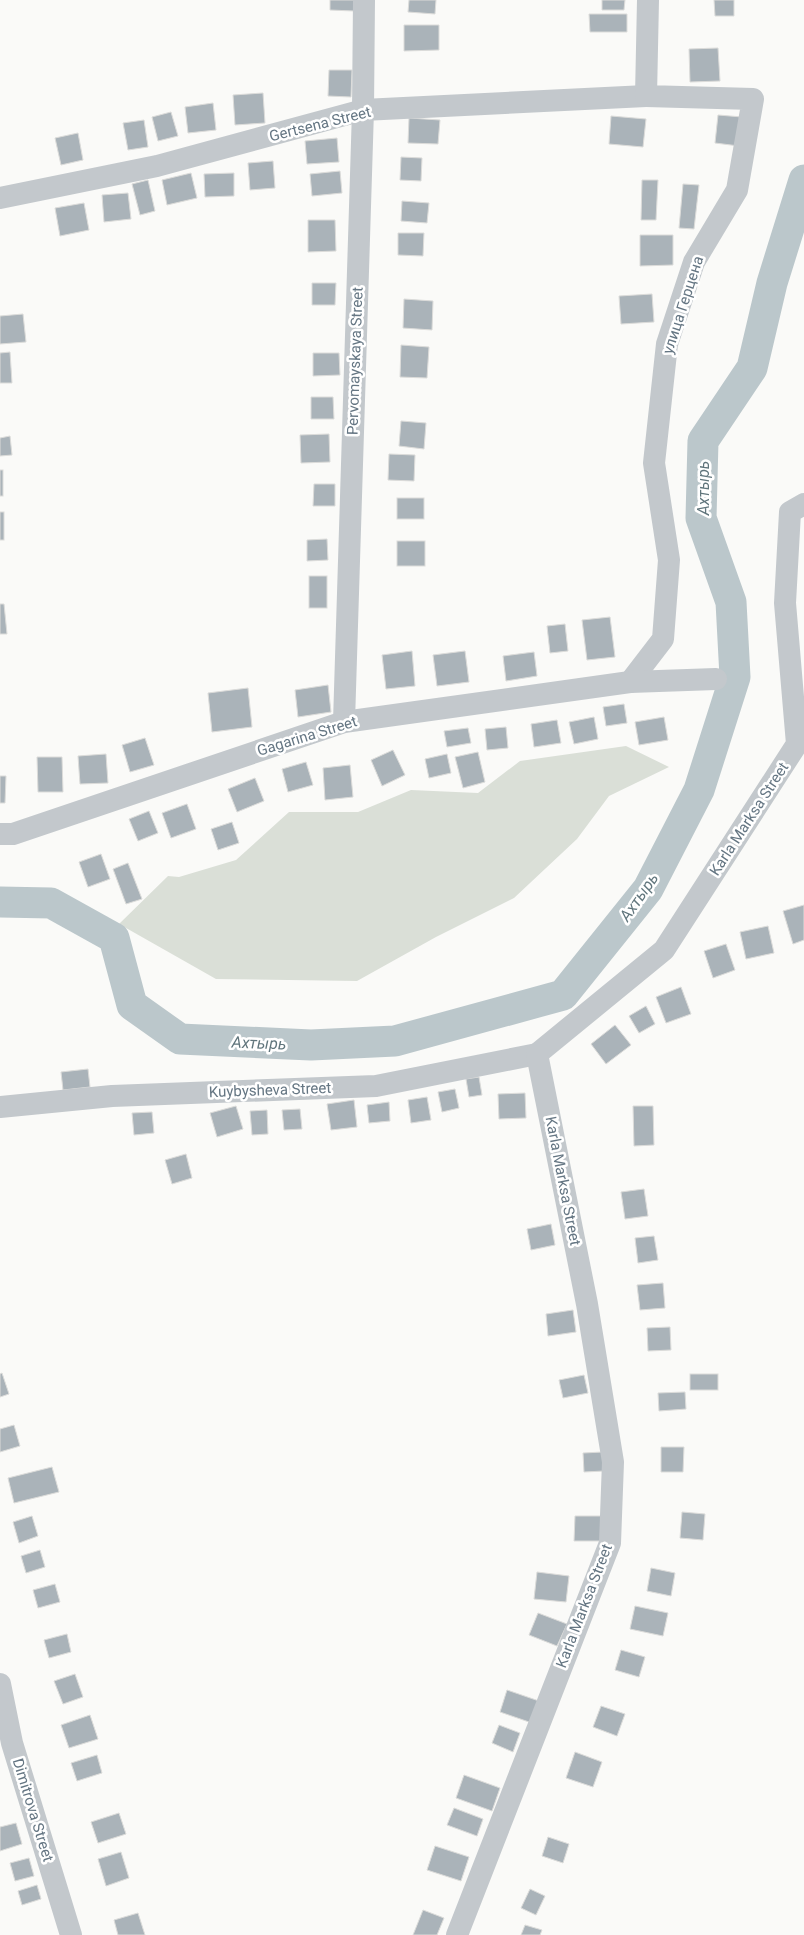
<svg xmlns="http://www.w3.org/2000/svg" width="804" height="1935" font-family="Roboto,sans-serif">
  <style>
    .green { fill: #dadfd7 }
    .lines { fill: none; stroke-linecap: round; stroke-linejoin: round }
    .river { stroke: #bbc7cb; stroke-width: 31 }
    .building { fill: #aab3b9; stroke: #dcdcda }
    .minor { stroke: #c3c8cc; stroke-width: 22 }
    .labels { text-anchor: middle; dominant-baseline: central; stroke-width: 5; stroke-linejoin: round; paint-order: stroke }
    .street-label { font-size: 15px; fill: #657683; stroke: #fff }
    .water-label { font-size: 16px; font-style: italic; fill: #60757c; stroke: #fff }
  </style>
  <rect width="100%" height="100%" fill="#fafaf8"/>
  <polygon class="green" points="626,746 669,767 609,796 577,839 514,898 436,937 357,981 216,979 119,924 168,876 179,877 236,860 289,812 358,812 411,790 478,793 520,761"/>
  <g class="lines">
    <polyline class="river" points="0,902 51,903 114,938 132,1005 180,1039 311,1045 395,1041 563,995 648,889 699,790 735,677 731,602 701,518 703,441 752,368 772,283 804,180"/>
  </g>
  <g class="building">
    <polygon points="330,0 354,0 354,11 330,10"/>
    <polygon points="409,0 436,0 435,14 408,12"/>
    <polygon points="602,0 625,0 624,10 602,10"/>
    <polygon points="714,0 734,0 734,16 715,16"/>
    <polygon points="589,14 627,14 627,32 590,32"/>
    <polygon points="404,25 439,25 439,50 404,51"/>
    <polygon points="718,48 720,81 690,82 689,49"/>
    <polygon points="329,70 352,70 351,97 328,96"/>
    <polygon points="263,93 265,123 235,125 233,95"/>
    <polygon points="213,103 216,130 188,133 185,107"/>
    <polygon points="171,112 178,136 158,141 152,117"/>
    <polygon points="718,115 742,117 739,146 715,143"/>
    <polygon points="611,116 646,119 643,147 609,144"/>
    <polygon points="409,118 440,120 438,144 408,143"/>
    <polygon points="144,120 148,147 128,150 123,123"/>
    <polygon points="78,133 83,160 61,165 55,138"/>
    <polygon points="337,138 339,162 307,164 305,141"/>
    <polygon points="401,157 422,158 421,181 400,180"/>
    <polygon points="273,161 275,188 250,190 248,163"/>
    <polygon points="340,171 342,193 312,196 310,174"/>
    <polygon points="191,173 197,198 167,205 162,180"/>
    <polygon points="234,173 234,196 205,197 204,174"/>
    <polygon points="148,180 155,211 140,215 132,184"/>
    <polygon points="642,180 658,180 656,220 641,220"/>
    <polygon points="683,184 699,185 694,229 679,228"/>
    <polygon points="128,193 131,219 104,222 102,195"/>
    <polygon points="402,201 429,203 427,223 401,221"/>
    <polygon points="84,203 89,230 60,236 55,208"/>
    <polygon points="308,220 335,220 336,251 308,252"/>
    <polygon points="398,233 424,233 423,256 398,255"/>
    <polygon points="640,235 673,235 673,265 640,266"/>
    <polygon points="312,283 336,283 335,305 312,305"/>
    <polygon points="652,294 654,322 621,324 619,296"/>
    <polygon points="404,299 433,301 432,330 403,328"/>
    <polygon points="23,314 26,342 0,344 0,316"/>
    <polygon points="401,345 429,347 427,378 400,377"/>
    <polygon points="10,352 12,383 0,383 0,353"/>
    <polygon points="313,353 339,353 340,375 313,376"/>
    <polygon points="311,397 333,397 334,419 311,419"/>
    <polygon points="401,421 426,423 424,449 399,446"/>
    <polygon points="329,434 330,462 301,463 300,435"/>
    <polygon points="10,436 12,455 0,456 0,438"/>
    <polygon points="389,454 415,455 414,481 388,480"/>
    <rect x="0" y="470" width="3" height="26"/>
    <polygon points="314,484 335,484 335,506 313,506"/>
    <rect x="397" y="498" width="27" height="21"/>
    <rect x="0" y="512" width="4" height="28"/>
    <polygon points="327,539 328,560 307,561 307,540"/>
    <rect x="397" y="541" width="28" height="25"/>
    <rect x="309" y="576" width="18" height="32"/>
    <polygon points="0,604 4,604 7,634 0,634"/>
    <polygon points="610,617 615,657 587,660 582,620"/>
    <polygon points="565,624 568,651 550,653 547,626"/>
    <polygon points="412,651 415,686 386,689 382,655"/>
    <polygon points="465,651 469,682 437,686 433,655"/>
    <polygon points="534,652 537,676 506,681 503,656"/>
    <polygon points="328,685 331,712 298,717 295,690"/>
    <polygon points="248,688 252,727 212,732 208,693"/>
    <polygon points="624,704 627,723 606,726 603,707"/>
    <polygon points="594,717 598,739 574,744 569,722"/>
    <polygon points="664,717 668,740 639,745 635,722"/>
    <polygon points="557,720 561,743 534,747 531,724"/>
    <polygon points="506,727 508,748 487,750 485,729"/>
    <polygon points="468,728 471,743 447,747 444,731"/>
    <polygon points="145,738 154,765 130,772 122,745"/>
    <polygon points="393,750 405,775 382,786 371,760"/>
    <polygon points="478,752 485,782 463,788 455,757"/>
    <polygon points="106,754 108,783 80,784 78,756"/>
    <polygon points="447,754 451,773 429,778 425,759"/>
    <polygon points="37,757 62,757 63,792 38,792"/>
    <polygon points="306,762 313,785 288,792 282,769"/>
    <polygon points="350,765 353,797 325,800 323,768"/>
    <polygon points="0,776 6,776 5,803 0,803"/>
    <polygon points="255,778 264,801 237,812 228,789"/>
    <polygon points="187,804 196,829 171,838 162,813"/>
    <polygon points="149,811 158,833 138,841 129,819"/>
    <polygon points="232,822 239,843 218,850 211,829"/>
    <polygon points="101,854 110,879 88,887 79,862"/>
    <polygon points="128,863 142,899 126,904 113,869"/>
    <polygon points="804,905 804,940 793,944 783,911"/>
    <polygon points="768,926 774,953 746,959 740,932"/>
    <polygon points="726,944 735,970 713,978 704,951"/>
    <polygon points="681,987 691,1014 666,1023 656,997"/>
    <polygon points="646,1006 655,1024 639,1033 629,1016"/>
    <polygon points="615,1025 631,1045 606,1064 591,1044"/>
    <polygon points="88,1069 90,1087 63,1090 61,1072"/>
    <polygon points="479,1077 482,1095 469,1097 466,1079"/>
    <polygon points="455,1089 459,1108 442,1112 438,1092"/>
    <polygon points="525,1093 526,1118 499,1119 498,1094"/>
    <polygon points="427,1097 431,1120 411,1123 408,1100"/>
    <polygon points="354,1100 357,1127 331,1130 327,1104"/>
    <polygon points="389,1102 390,1121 369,1123 367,1105"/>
    <polygon points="236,1106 243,1129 217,1137 210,1113"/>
    <polygon points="633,1106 653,1106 654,1145 634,1146"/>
    <polygon points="300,1109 302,1129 284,1130 282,1110"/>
    <polygon points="267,1110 268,1134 252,1135 250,1111"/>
    <polygon points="152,1112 154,1133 134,1135 132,1113"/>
    <polygon points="186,1154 192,1178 172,1184 165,1160"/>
    <polygon points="644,1189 648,1216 625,1219 621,1192"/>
    <polygon points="551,1224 555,1245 531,1250 527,1229"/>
    <polygon points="654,1236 658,1260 638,1263 635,1238"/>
    <polygon points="663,1283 665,1308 640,1310 637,1285"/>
    <polygon points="573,1310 576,1332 548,1336 546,1314"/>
    <polygon points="670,1327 671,1350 648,1351 647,1328"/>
    <polygon points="2,1373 9,1394 0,1397 0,1374"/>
    <rect x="690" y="1374" width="28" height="16"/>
    <polygon points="584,1375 588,1393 563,1398 559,1380"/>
    <polygon points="685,1392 686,1409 659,1411 658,1393"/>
    <polygon points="14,1425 20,1446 0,1452 0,1429"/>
    <polygon points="661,1447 684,1447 683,1472 661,1472"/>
    <polygon points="603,1452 604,1471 584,1472 583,1453"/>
    <polygon points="52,1467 59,1492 14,1503 8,1478"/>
    <polygon points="682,1512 705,1514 703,1540 680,1538"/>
    <polygon points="32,1516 38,1536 19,1543 13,1522"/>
    <polygon points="575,1516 601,1516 601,1541 574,1541"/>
    <polygon points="40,1550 45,1567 26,1573 21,1556"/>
    <polygon points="651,1568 675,1573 671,1596 647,1591"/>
    <polygon points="537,1572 569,1576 566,1602 534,1599"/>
    <polygon points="55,1584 60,1602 38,1608 33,1590"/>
    <polygon points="635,1606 668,1613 663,1636 630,1629"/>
    <polygon points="538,1613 567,1624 557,1646 529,1635"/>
    <polygon points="67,1634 71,1652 49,1658 44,1640"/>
    <polygon points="621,1650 645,1657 639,1677 615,1670"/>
    <polygon points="75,1674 83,1697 63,1704 54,1681"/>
    <polygon points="507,1690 539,1701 532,1723 500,1712"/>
    <polygon points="601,1706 625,1714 617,1736 593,1727"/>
    <polygon points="90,1715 98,1739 69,1748 61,1725"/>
    <polygon points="499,1725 520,1733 513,1752 492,1743"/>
    <polygon points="575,1752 602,1762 593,1787 566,1778"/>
    <polygon points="97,1755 102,1773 77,1781 71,1763"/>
    <polygon points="464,1775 500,1788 492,1811 456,1798"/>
    <polygon points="454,1808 483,1819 477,1836 447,1825"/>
    <polygon points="119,1813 126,1834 98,1843 91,1822"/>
    <polygon points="16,1823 22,1844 0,1851 0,1827"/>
    <polygon points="548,1837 569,1844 563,1863 542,1856"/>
    <polygon points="435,1846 469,1857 461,1881 427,1870"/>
    <polygon points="121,1852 129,1878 106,1886 98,1859"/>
    <polygon points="29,1858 34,1876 15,1881 10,1863"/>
    <polygon points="37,1885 41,1899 22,1905 18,1891"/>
    <polygon points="530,1889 545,1896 536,1915 521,1908"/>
    <polygon points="423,1910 444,1918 437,1935 413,1935"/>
    <polygon points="138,1913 145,1935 118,1935 114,1920"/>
    <polygon points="525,1925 542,1930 540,1935 521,1935"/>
  </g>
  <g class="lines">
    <g class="minor">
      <polyline points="0,198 157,166 363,110 646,96"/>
      <polyline points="630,682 663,639 669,560 654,463 667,344 694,262 737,190 753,99 646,96 648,0"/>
      <polyline points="344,722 363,110 364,0"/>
      <polyline points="0,834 13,834 344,722 630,682 716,679"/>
      <polyline points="0,1107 112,1096 376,1086 537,1054"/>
      <polyline points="0,1684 12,1743 71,1935"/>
      <polyline points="457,1935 610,1543 613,1462 587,1304 537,1054 664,950 797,744 785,603 790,512 804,504"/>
    </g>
  </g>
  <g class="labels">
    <g class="street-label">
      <text transform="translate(320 124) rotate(-14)">Gertsena Street</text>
      <text transform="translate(683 305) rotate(-72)">улица Герцена</text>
      <text transform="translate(355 361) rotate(-88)">Pervomayskaya Street</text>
      <text transform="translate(307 736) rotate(-17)">Gagarina Street</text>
      <text transform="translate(749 819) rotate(-57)">Karla Marksa Street</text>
      <text transform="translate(270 1090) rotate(-2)">Kuybysheva Street</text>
      <text transform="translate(563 1181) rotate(79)">Karla Marksa Street</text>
      <text transform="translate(584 1606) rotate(-69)">Karla Marksa Street</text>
      <text transform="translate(33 1810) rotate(73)">Dimitrova Street</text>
    </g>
    <g class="water-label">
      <text transform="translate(703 488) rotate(-90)">Ахтырь</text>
      <text transform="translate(639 897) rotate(-55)">Ахтырь</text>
      <text transform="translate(259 1043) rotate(2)">Ахтырь</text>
    </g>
  </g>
</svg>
